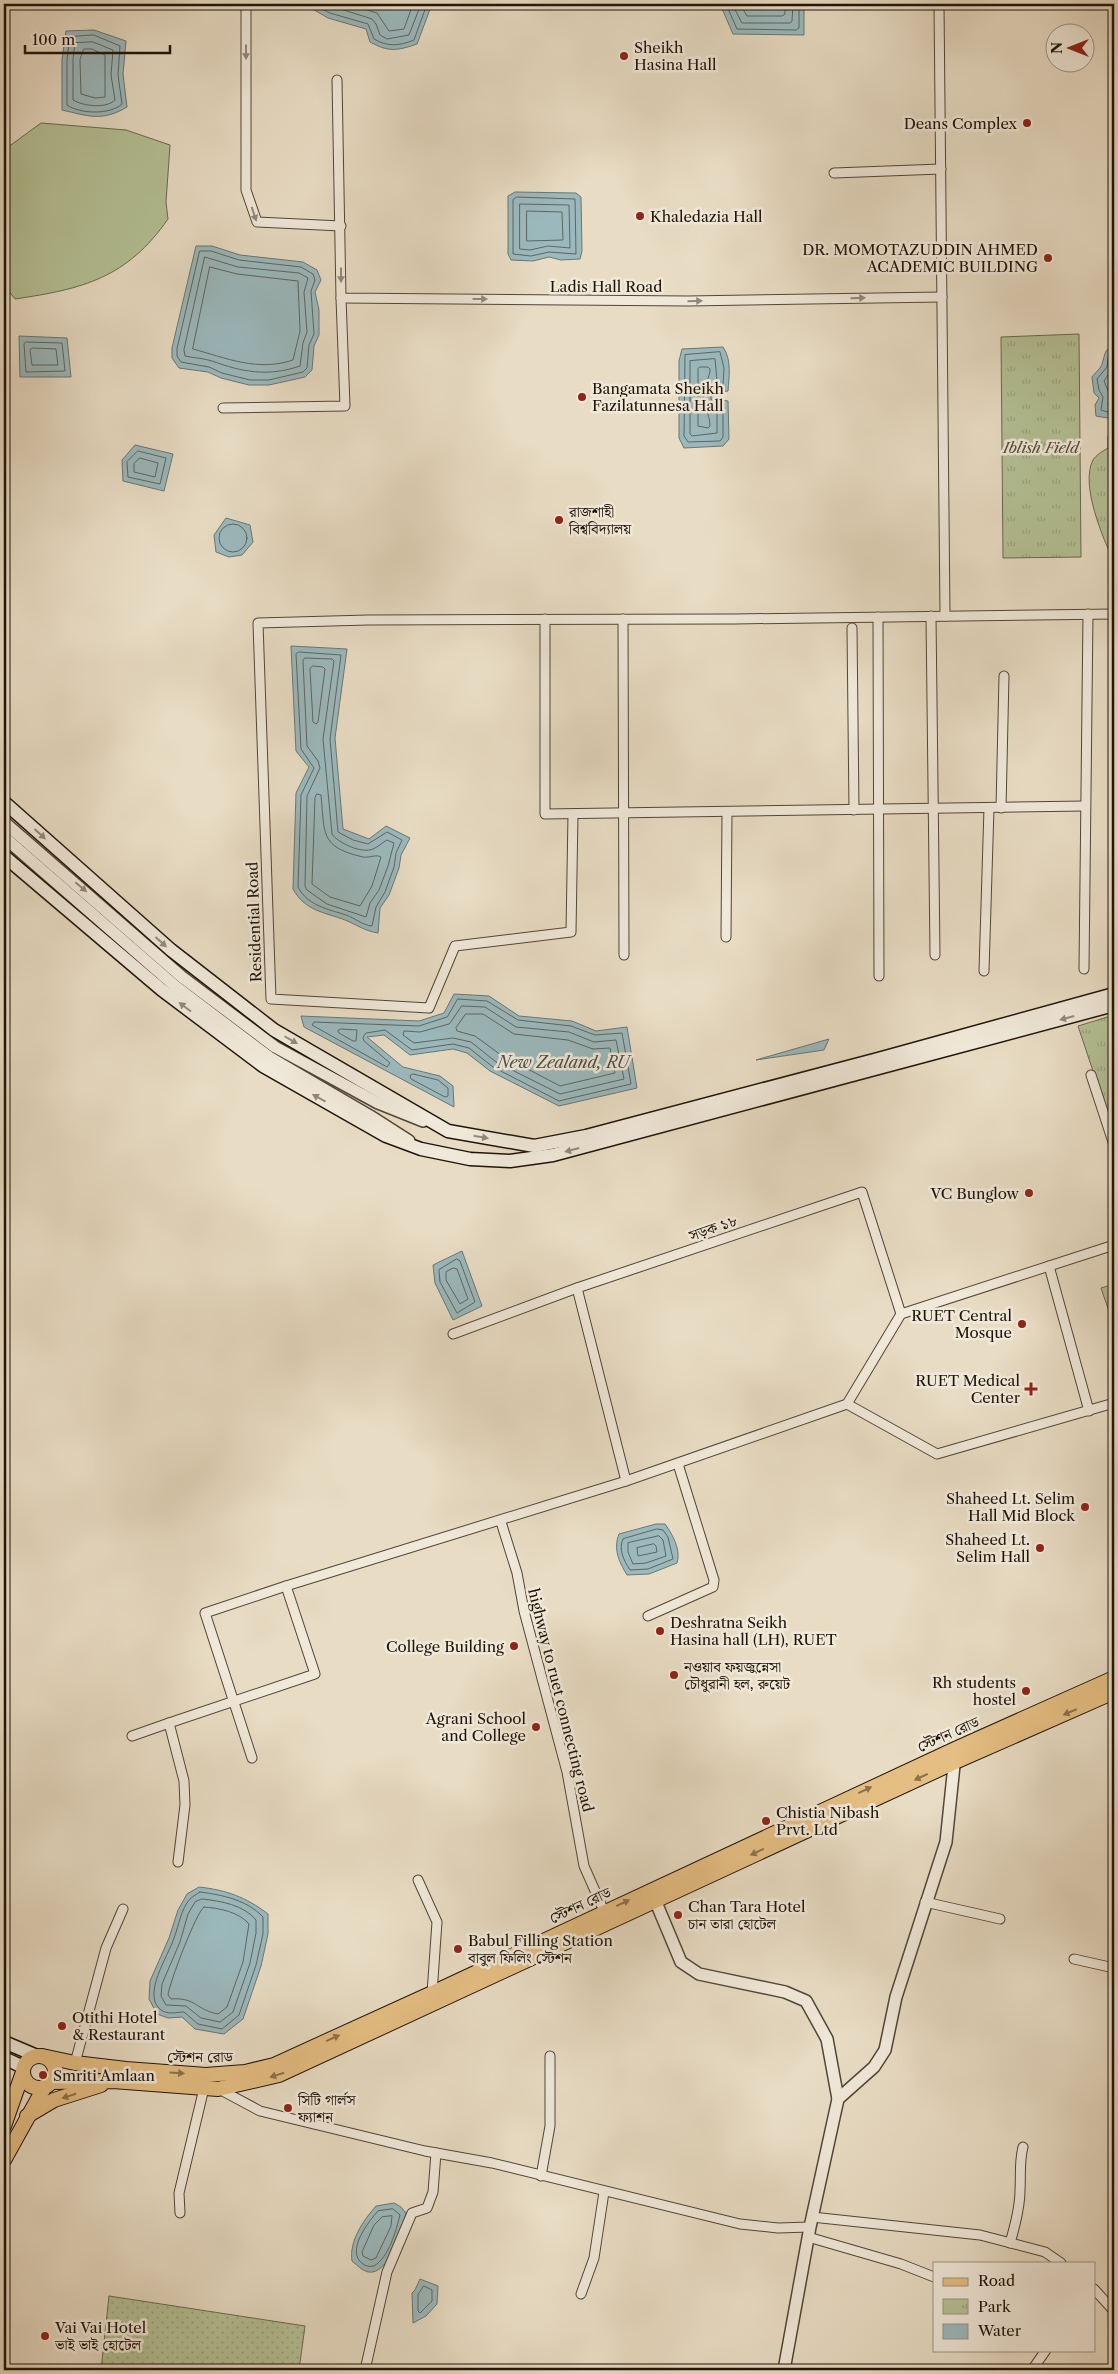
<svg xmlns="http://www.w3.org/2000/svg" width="1118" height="2374" font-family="'Libre Caslon Text','Noto Serif Bengali',serif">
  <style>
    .grass { fill: url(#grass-dots); stroke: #6a6a4f }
    .park { fill: url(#park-tufts); stroke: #6a6a4f }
    .garden { fill: #b4c196; stroke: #6a6a4f }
    .water { fill: #9bb9bd; stroke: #697775 }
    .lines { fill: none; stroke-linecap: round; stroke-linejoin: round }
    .shore { stroke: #5d6662; stroke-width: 1 }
    .minor-casing { stroke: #514637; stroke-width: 11 }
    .tertiary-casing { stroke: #514637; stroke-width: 14 }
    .secondary-casing { stroke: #1f1408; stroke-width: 15 }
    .primary-casing { stroke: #1f1408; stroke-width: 16 }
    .minor { stroke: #f0e8d9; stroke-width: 9 }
    .tertiary { stroke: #f0e8d9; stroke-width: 11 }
    .secondary { stroke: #f0e8d9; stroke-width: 12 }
    .primary { stroke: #e4be82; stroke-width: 14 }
    .oneway { fill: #92897b }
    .oneway2 { fill: #8b724b }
    .poi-dot { fill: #8f2418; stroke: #f0e8d9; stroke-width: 2 }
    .labels { text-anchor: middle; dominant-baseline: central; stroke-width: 5; stroke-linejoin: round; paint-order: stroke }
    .poi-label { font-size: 15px; fill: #1f1408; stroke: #f0e8d9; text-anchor: start }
    .street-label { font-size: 15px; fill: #1f1408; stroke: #f0e8d9 }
    .park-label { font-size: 15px; font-style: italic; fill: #53513a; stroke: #f0e8d9 }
    .water-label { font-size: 16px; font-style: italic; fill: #4a4e47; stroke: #f0e8d9 }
  </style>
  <defs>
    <pattern id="grass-dots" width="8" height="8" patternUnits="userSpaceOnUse" patternTransform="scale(1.25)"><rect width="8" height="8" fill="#b4c196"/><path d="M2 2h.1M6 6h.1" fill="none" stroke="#9aa580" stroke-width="1.8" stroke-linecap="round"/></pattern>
    <pattern id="park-tufts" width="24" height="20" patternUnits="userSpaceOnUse" patternTransform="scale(1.25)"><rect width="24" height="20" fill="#b4c196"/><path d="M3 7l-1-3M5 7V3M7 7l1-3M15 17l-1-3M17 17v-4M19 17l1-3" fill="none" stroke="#9aa580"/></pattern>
  </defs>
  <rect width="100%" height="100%" fill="#e8dcc4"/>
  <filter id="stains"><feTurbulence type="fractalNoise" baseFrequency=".004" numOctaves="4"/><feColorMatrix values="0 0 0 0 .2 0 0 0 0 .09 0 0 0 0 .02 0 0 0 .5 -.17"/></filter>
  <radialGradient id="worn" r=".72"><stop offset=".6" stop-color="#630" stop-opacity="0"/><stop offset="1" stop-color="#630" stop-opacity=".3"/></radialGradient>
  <polygon class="grass" points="109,2296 305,2326 299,2370 101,2370"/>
  <g class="park">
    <polygon points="1079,334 1081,557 1003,558 1001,337"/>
    <path d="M1114,431V562C1103,538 1080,485 1093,460C1096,455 1103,451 1108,448V436Z"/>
    <polygon points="1114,1015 1114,1134 1078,1026"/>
  </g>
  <g class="garden">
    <path d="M41,123L126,130L170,145L166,202L168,219C127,278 83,289 15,299L4,285V150Z"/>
    <polygon points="1114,1284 1114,1326 1101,1288"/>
  </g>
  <g class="water">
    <path d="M304,4H432L417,44C397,51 388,52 370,42L366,29L328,18Z"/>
    <polygon points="720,4 804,4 804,35 733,34"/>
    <path d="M94,30L126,41L123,74L127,107C102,122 88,116 62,110V59L66,31Z"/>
    <polygon points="515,192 576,193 581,197 582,251 580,259 561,260 549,257 533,261 511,260 508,254 508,196"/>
    <polygon points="196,246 212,246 240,255 303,262 317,270 321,280 315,292 319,310 319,335 314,346 312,370 305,377 269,385 249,385 221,378 208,372 179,368 172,358 172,348"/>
    <polygon points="19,336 67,338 71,377 20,377"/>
    <path d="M1114,345V419L1096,416L1095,405L1099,398L1094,393L1092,377C1095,373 1101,368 1102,364C1105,355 1104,349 1114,345Z"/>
    <path d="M723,347C732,360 729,377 728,391L722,392V400L728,401L729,439L723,446L684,448L679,438V361L682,349Z"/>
    <polygon points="135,445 173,454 164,491 123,481 122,460"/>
    <polygon points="226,518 250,525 253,542 242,555 229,557 216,552 214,535"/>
    <path d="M291,646L347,649L335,738L343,829L369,839L386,826L410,838L401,855L399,868L389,895L380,908L378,933C365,931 357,925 345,920C324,912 305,911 293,889L296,793L309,767L296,751Z"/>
    <polygon points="454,994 489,996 519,1016 572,1021 596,1031 627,1027 637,1088 559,1106 490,1071 467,1053 453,1049 410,1055 384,1035 367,1037 403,1067 440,1076 453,1086 454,1107 304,1027 301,1016 419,1021 444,1013"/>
    <polygon points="829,1039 824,1050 756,1060"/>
    <polygon points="462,1251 482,1306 453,1320 435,1283 433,1265"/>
    <path d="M656,1524H665C673,1535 681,1550 677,1563L649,1574L627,1575C619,1562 613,1549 619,1534Z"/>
    <path d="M199,1887C226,1890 246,1897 268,1914V1934L261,1966L243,2019L224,2034L195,2029L182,2017L168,2018L157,2014L149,1999L150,1981L169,1938L178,1910L187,1894Z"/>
    <path d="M394,2203L401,2207L406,2213C402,2228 389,2276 368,2272C361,2270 357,2265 352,2261C349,2241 363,2221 376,2206Z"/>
    <polygon points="420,2279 438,2286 437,2304 426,2316 413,2323 412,2293 415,2290"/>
  </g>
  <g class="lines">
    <g class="shore">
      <path d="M312,4L330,13L368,24L374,39C388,47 399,46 414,40L427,4"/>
      <polyline points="325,4 372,19 376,24 380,35 387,39 409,35 421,4"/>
      <polyline points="347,4 377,13 389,31 404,29 413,4"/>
      <polyline points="726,4 737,29 796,30 799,28 799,4"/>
      <polyline points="732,4 742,23 790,23 792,21 793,4"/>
      <polyline points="740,4 747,16 782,16 785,14 785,4"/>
      <path d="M94,35L120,46L118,75L122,104C110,115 80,114 67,105V59L70,37Z"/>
      <path d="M93,42L113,50L111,75L115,100C106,109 83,106 73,100V59L75,43Z"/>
      <polygon points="84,49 92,49 105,55 105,97 95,98 81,94 80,60"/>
      <polygon points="517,197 575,199 576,254 549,252 531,256 513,254 513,200"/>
      <polygon points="520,204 569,205 570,248 548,246 530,250 520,249"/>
      <polygon points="527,211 562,212 563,240 527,241"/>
      <polygon points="200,251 211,251 239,260 301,267 313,274 315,280 311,291 314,334 309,345 307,368 303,372 269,380 250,380 222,373 209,367 181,362 177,356 177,349"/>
      <path d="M205,257L238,267L299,273L308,278L304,292L307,332L303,343L300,366C268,377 242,372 212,361C203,358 193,358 185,356L184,350Z"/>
      <path d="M210,267L237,274L298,281L300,331L293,360C258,372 226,358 193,349Z"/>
      <polygon points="26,342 62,343 65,371 26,372 24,344"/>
      <polygon points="33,348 56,349 58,365 32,365 30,350"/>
      <polyline points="1114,350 1108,358 1107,367 1097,379 1099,390 1103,397 1101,410 1114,414"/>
      <polygon points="720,352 724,368 723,385 717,391 717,400 723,407 723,437 720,441 688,442 684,436 685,355"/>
      <polygon points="715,359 717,381 711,389 711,399 717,411 717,433 692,436 690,434 690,361"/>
      <polyline points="1114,359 1112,369 1104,381 1110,396 1108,405 1114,408"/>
      <path d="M700,367H708L710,369C710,379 703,385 703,395C703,408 710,413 710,426L708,428L698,426V369Z"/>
      <polygon points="138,451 166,458 160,484 128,477 127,462"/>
      <polygon points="140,458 158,463 155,477 134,472 134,464"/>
      <circle cx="233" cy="538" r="14"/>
      <path d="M299,652L341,655L330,739L338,832L353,840L368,844L387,832L402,840L396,853L394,867L385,892L376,907L372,926C362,925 355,918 346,915C328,909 308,906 298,887L301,795L314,768L301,749L296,654Z"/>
      <path d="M305,658L332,659L334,661L323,739L332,834C338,843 362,854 373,849C378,847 383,842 387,840L394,843L388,866L379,890L370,903L366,917L327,904L307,890L305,886L307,796L320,768L318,761L307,746L303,661Z"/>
      <polygon points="313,666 323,667 325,669 318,722 316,724 313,722 310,669"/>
      <path d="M317,794L321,795C325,833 319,847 363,857C370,858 376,854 381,857L372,886L360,906L330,897L312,884L315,798Z"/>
      <polygon points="458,999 487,1001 518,1020 571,1026 595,1035 622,1033 631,1084 559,1101 493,1067 469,1048 453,1044 412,1050 385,1030 366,1033 363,1037 364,1041 390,1063 387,1067 312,1025 314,1022 419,1026 447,1017"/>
      <polygon points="462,1006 485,1007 516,1027 569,1032 594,1042 616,1040 624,1079 560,1094 496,1062 471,1042 453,1038 414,1043 403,1035 404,1031 420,1032 449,1024"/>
      <polygon points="466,1014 483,1014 514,1034 568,1040 593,1049 610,1048 615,1073 560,1086 501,1055 475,1036 457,1031 456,1028"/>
      <polygon points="341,1029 357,1030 356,1041 353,1041 339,1033 338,1031"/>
      <polygon points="413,1074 438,1080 448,1088 448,1096 445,1097 411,1079 410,1076"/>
      <polygon points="457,1259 460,1261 475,1302 457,1313 440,1282 439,1270"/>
      <polygon points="454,1268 457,1269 468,1299 460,1304 446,1280 446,1272"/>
      <path d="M657,1529L663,1530L668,1537L673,1559L648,1569L630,1570C624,1561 618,1549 623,1539Z"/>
      <polygon points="659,1536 663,1540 666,1556 646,1563 633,1564 628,1552 628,1543"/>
      <polygon points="654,1544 656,1546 657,1552 638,1556 637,1548"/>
      <path d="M200,1892C223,1895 247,1900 263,1917V1934L256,1965L239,2015L222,2029L198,2024L184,2012C177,2012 168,2015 161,2010C141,1995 169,1955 174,1938C179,1925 181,1909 190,1899C193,1896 197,1894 200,1892Z"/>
      <path d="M202,1899C221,1901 244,1905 256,1920V1933L250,1963L233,2012L220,2022L201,2018L186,2006L166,2005L161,1996L162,1984L180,1942L188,1914L195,1902Z"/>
      <path d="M204,1907C219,1908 239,1912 249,1924L243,1962L227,2007L218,2014C196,2010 196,1997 171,1999L168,1995C169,1984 197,1910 204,1907Z"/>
      <path d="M393,2209L400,2215C396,2231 389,2257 374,2266C369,2267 366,2266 363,2264C345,2252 368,2222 378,2211Z"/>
      <polygon points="392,2216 391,2226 376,2258 371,2260 363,2256 362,2252 374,2225 382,2217"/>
      <polygon points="424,2286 432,2290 432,2301 420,2313 418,2311 418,2295"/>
    </g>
    <defs>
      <g id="minor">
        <polyline points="246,4 246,190 257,222 341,226"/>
        <polyline points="939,4 945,616"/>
        <polyline points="337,80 341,298 688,301 942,297"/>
        <polyline points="834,173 941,169"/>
        <polyline points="223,408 345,406 341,298"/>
        <polyline points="931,616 935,955"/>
        <polyline points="878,617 879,976"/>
        <polyline points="545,619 545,814 1085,806"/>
        <polyline points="623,619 624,955"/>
        <polyline points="852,628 854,810"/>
        <polyline points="1001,808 1004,676"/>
        <polyline points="573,814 571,932 455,946 429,1008 271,999 258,623 368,620 735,619 1114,614"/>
        <polyline points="726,937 727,812"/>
        <polyline points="1084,969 1088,614"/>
        <polyline points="984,971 989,808"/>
        <polyline points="1091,1075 1114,1145"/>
        <polyline points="1049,1266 1089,1411"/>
        <polyline points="577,1288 626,1481"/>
        <polyline points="453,1334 577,1288 862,1192 901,1314"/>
        <polyline points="847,1404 937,1454 1114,1403"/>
        <polyline points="501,1522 517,1573 524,1611 567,1772 584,1866 604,1911"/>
        <polyline points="286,1586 626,1481 847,1404 901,1314 1114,1245"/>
        <polyline points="648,1616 713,1587 714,1580 678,1464"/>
        <polyline points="132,1736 169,1723"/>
        <polyline points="178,1862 185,1805 184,1781 169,1723 315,1674 286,1586 205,1613 252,1758"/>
        <polyline points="418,1880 437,1922 432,1993"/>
        <polyline points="925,1902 1000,1919"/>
        <polyline points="1074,1959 1114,1968"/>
        <polyline points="75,2063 106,1948 123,1909"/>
        <polyline points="219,2089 260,2111 425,2151 492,2163 740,2224 778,2228 810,2227"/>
        <polyline points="541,2176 550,2126 550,2056"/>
        <polyline points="180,2213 179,2193 205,2084"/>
        <polyline points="812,2217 980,2235 1045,2252 1061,2263"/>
        <polyline points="808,2237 901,2264 934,2277"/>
        <path d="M1010,2243C1015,2226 1020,2208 1020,2190C1021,2174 1019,2163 1023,2147"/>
        <polyline points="1094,2289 1114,2311"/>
        <polyline points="581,2294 594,2258 604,2192"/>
        <polyline points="365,2370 387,2272 412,2213 427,2208 433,2192 436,2153"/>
        <polyline points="1032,2370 1046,2350"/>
      </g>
      <g id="tertiary">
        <polyline points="4,822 182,977 275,1047 378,1103 423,1121"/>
        <polyline points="4,837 175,986 269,1057 370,1116 409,1141"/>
        <polyline points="655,1900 681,1962 699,1974 785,1992 806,2001 827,2039 838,2099"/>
        <polyline points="784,2370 810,2227 838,2099 874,2067 885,2050 896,1997 946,1842 955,1756"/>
      </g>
      <g id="secondary">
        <polyline points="4,802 171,950 274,1030 448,1131 534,1146 586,1136 878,1059 1114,994"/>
        <polyline points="4,856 162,990 263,1066 386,1136 421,1149 470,1159 510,1161 553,1155 1114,1005"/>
        <polyline points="4,2042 37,2056"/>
        <polyline points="4,2058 23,2067"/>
      </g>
      <g id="primary">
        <circle cx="39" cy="2072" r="16"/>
        <polyline points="42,2056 75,2063 126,2069 206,2075 245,2072 274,2065 432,1993 955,1749 1114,1678"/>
        <polyline points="52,2082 113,2081 218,2089 279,2075 955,1762 1114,1692"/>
        <polyline points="27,2116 54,2100 101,2085"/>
        <polyline points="4,2126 23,2072"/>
        <polyline points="4,2160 44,2088"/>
      </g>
    </defs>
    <use href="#minor" class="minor-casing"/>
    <use href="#tertiary" class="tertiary-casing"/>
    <use href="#secondary" class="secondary-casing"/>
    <use href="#primary" class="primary-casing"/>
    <use href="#minor" class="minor"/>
    <use href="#tertiary" class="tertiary"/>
    <use href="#secondary" class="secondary"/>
    <use href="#primary" class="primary"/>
  </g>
  <defs><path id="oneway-solid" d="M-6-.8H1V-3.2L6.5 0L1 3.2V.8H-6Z" transform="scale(1.25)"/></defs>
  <g class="oneway">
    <use href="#oneway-solid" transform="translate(246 52) rotate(90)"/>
    <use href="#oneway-solid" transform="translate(254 214) rotate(72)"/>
    <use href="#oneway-solid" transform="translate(341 275) rotate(90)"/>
    <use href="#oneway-solid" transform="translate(858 298) rotate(-1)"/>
    <use href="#oneway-solid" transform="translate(480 299)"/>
    <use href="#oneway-solid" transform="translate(695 301) rotate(-1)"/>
    <use href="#oneway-solid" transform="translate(40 834) rotate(42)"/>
    <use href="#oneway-solid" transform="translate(81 887) rotate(40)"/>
    <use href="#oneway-solid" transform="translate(161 942) rotate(42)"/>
    <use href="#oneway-solid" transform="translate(185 1007) rotate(-143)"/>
    <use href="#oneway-solid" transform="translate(1067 1018) rotate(165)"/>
    <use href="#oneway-solid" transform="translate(291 1040) rotate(30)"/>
    <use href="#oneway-solid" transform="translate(319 1098) rotate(-151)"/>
    <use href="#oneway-solid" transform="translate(481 1137) rotate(10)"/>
    <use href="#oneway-solid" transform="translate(572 1150) rotate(165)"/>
  </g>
  <g class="oneway2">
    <use href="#oneway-solid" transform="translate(1070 1712) rotate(157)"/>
    <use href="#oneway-solid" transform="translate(921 1777) rotate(155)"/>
    <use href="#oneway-solid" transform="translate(865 1790) rotate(-25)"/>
    <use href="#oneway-solid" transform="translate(757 1852) rotate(155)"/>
    <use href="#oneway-solid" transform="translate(623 1903) rotate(-25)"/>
    <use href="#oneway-solid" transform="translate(333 2038) rotate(-24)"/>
    <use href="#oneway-solid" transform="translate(177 2073) rotate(4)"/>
    <use href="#oneway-solid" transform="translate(277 2075) rotate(162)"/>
    <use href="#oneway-solid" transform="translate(69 2096) rotate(162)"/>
  </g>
  <g class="poi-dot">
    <circle cx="624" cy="56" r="5"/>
    <circle cx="1027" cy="123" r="5"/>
    <circle cx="640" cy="216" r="5"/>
    <circle cx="1048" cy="258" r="5"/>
    <circle cx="582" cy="397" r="5"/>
    <circle cx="559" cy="520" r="5"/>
    <circle cx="1029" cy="1193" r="5"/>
    <circle cx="1022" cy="1324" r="5"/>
    <path d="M1028.5 1381.5h5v5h5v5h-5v5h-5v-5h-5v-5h5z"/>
    <circle cx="1085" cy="1507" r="5"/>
    <circle cx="1040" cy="1548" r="5"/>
    <circle cx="660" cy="1631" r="5"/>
    <circle cx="514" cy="1646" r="5"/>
    <circle cx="674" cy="1675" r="5"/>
    <circle cx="1026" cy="1691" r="5"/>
    <circle cx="536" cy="1727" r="5"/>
    <circle cx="766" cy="1821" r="5"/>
    <circle cx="678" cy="1915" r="5"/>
    <circle cx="458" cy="1949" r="5"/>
    <circle cx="62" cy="2026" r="5"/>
    <circle cx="43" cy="2075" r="5"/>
    <circle cx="288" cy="2108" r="5"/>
    <circle cx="45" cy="2336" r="5"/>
  </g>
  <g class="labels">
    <g class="poi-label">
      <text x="634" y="47">Sheikh<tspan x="634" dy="17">Hasina Hall</tspan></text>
      <text x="1017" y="123" text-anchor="end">Deans Complex</text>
      <text x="650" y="216">Khaledazia Hall</text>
      <text x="1038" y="249" text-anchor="end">DR. MOMOTAZUDDIN AHMED<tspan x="1038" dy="17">ACADEMIC BUILDING</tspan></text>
      <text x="592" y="388">Bangamata Sheikh<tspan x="592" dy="17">Fazilatunnesa Hall</tspan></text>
      <text x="569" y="511">রাজশাহী<tspan x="569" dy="17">বিশ্ববিদ্যালয়</tspan></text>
      <text x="1019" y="1193" text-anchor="end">VC Bunglow</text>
      <text x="1012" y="1315" text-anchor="end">RUET Central<tspan x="1012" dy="17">Mosque</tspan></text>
      <text x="1020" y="1380" text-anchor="end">RUET Medical<tspan x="1020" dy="17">Center</tspan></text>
      <text x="1075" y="1498" text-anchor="end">Shaheed Lt. Selim<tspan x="1075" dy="17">Hall Mid Block</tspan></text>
      <text x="1030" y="1539" text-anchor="end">Shaheed Lt.<tspan x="1030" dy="17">Selim Hall</tspan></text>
      <text x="670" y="1622">Deshratna Seikh<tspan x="670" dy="17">Hasina hall (LH), RUET</tspan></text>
      <text x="504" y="1646" text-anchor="end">College Building</text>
      <text x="684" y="1666">নওয়াব ফয়জুন্নেসা<tspan x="684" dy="17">চৌধুরানী হল, রুয়েট</tspan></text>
      <text x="1016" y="1682" text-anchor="end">Rh students<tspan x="1016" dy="17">hostel</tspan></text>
      <text x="526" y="1718" text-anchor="end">Agrani School<tspan x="526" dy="17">and College</tspan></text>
      <text x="776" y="1812">Chistia Nibash<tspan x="776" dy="17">Prvt. Ltd</tspan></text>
      <text x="688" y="1906">Chan Tara Hotel<tspan x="688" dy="17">চান তারা হোটেল</tspan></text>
      <text x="468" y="1940">Babul Filling Station<tspan x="468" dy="17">বাবুল ফিলিং স্টেশন</tspan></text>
      <text x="72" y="2017">Otithi Hotel<tspan x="72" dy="17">&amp; Restaurant</tspan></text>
      <text x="53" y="2075">Smriti Amlaan</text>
      <text x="298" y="2099">সিটি গার্লস<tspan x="298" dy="17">ফ্যাশন</tspan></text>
      <text x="55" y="2327">Vai Vai Hotel<tspan x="55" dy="17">ভাই ভাই হোটেল</tspan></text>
    </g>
    <g class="street-label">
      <text x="606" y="286">Ladis Hall Road</text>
      <text transform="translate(254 922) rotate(-92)">Residential Road</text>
      <text transform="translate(713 1228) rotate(-19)">সড়ক ১৮</text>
      <text transform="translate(561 1700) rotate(76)">highway to ruet connecting road</text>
      <text transform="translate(948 1734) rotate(-24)">স্টেশন রোড</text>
      <text transform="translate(580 1905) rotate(-25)">স্টেশন রোড</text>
      <text x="200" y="2056">স্টেশন রোড</text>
    </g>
    <g class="park-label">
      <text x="1041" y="447">Iblish Field</text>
    </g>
    <g class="water-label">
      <text x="563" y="1062">New Zealand, RU</text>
    </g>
  </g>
  <rect width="1118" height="2374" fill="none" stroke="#e8dcc4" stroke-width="20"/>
  <rect x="5" y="5" width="1108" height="2364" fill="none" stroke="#1f1408" stroke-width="2.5"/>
  <rect x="10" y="10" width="1098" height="2354" fill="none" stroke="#1f1408"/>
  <rect x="933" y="2262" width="162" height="90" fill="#f0e8d9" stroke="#9c9385"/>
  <rect x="943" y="2278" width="25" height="8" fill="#e4be82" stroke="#9c9385"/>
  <text x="978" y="2286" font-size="15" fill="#1f1408">Road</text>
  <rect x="943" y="2299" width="25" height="15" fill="url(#park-tufts)" stroke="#9c9385"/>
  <text x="978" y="2312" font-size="15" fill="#1f1408">Park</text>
  <rect x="943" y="2324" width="25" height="15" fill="#9bb9bd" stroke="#9c9385"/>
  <text x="978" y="2336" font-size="15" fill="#1f1408">Water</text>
  <g transform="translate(1070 48) rotate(270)"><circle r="24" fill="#f0e8d9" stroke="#9c9385"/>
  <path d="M0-4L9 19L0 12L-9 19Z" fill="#8f2418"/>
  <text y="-8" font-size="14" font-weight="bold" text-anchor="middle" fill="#1f1408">N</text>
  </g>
  <path d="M25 45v8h145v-8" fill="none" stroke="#1f1408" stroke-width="2.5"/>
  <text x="32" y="45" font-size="15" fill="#1f1408" stroke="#f0e8d9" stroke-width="4" paint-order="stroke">100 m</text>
  <rect width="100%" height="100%" filter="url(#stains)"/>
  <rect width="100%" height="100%" fill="url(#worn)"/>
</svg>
